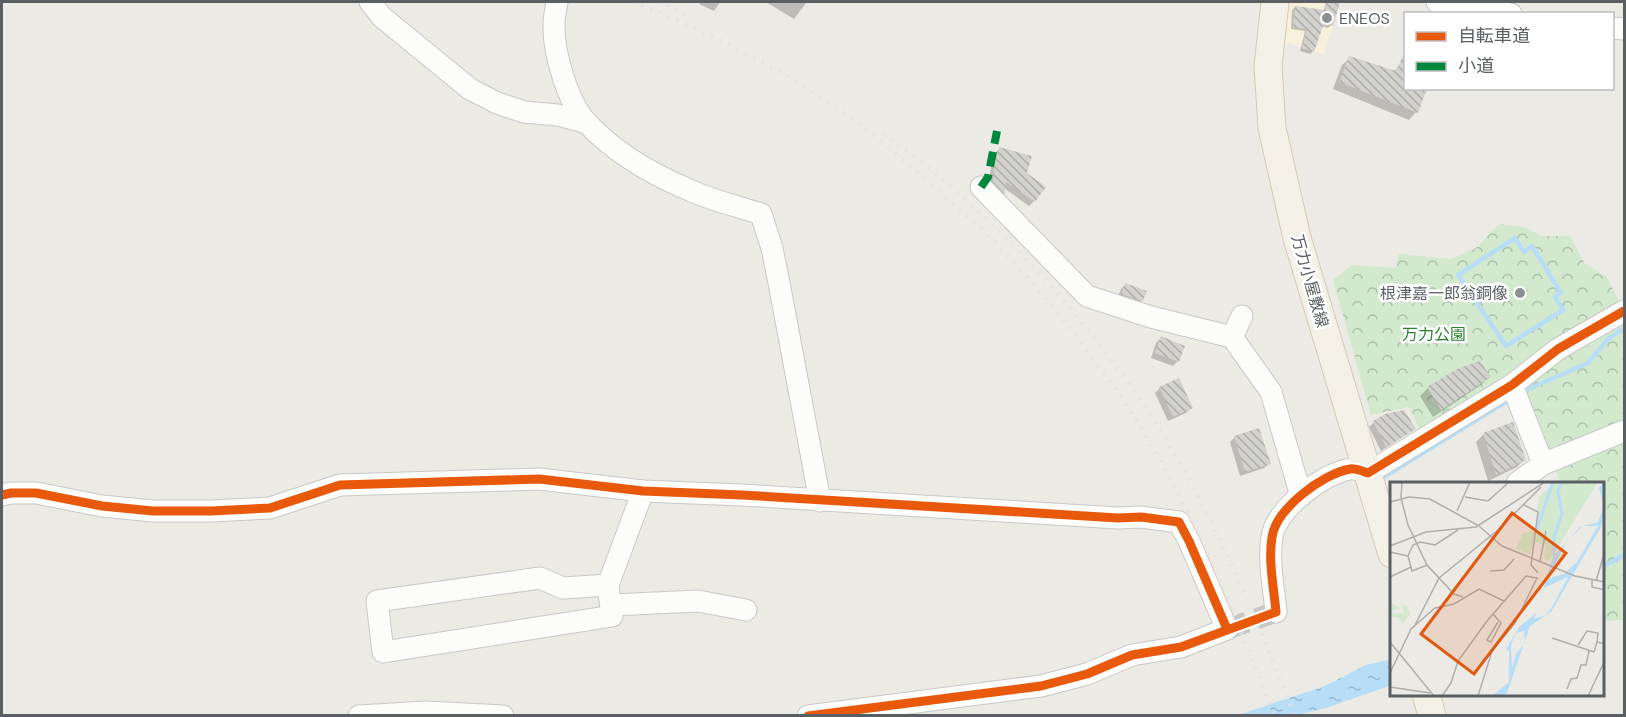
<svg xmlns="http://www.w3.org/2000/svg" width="1626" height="717" font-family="'DM Sans','Noto Sans JP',sans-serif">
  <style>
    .commercial { fill: #f6f0dd }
    .park { fill: url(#park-crowns) }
    .water { fill: url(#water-ripples) }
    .shadow { fill: #0003 }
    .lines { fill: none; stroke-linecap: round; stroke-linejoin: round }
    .stream { stroke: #b8def7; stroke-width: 4.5 }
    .building { fill: url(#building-back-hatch) }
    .minor-tunnel { stroke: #c8c7c5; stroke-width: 21; stroke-dasharray: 21 10; stroke-linecap: butt }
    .minor-casing { stroke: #c8c8c8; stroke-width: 23 }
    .major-casing { stroke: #d5cab1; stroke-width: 29 }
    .minor { stroke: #fcfcfb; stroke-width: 21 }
    .major { stroke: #f2f0e7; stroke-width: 27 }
    .rail { stroke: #e3e2e2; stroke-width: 4.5; stroke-dasharray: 1.5 8; stroke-linecap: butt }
    .quiet { stroke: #00873e; stroke-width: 8; stroke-dasharray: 15 8; stroke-linecap: butt }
    .cycleway-casing { stroke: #fff; stroke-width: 13 }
    .cycleway { stroke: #e8590c; stroke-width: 9 }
    .poi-dot { fill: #8d9091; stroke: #fff; stroke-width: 2 }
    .labels { text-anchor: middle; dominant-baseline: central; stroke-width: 5; stroke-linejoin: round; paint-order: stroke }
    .poi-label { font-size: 16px; fill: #5a5f64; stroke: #fff; text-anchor: start }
    .street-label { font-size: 16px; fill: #5a5f64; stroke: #fff }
    .park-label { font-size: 16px; fill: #2c822e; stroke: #fff }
    .inset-river { fill: none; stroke: #b8def7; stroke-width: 3 }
    .inset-road { fill: none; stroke: #aeaead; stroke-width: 1.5 }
    .view { fill: #e15910; fill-opacity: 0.15; stroke: #e15910; stroke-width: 3 }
    .inset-edge { fill: none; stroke: #5a5f64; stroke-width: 3 }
  </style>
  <defs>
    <pattern id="park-crowns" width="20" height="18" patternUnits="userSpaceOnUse" patternTransform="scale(1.5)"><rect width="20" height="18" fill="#d2e9ce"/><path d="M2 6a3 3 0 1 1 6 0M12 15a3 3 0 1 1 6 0" fill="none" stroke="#adc0ab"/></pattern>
    <pattern id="water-ripples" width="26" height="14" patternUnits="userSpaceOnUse" patternTransform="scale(1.5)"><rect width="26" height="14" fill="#b8def7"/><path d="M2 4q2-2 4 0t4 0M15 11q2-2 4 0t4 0" fill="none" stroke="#99b7cc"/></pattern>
    <pattern id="building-back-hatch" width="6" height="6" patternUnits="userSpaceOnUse" patternTransform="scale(1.5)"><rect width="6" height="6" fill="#d2d1ce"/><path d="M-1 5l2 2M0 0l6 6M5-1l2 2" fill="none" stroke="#adadab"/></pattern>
  </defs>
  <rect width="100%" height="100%" fill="#eceae5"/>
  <polygon class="commercial" points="1275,2 1340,2 1324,55 1270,37"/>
  <polygon class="park" points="1499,224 1525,227 1541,236 1570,236 1585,264 1607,277 1624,312 1624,620 1604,621 1604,483 1561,483 1521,387 1422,434 1409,407 1371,415 1333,280 1352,265 1395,268 1399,254 1451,259 1476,248"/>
  <polygon class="water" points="1392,659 1392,685 1326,708 1297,715 1238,715 1325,686 1366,665"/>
  <g class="shadow">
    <polygon points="701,2 720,2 714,11 699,4"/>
    <polygon points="766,2 807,2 794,19"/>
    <polygon points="1326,2 1339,2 1331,25 1328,28 1322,26 1313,51 1310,54 1300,51 1305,31 1291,29 1292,10 1295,7 1323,12"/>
    <polygon points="1350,58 1394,72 1398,67 1416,112 1409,120 1333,89 1342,65"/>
    <polygon points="999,149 1026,174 1034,201 1029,206 1004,188 1004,193 1000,197 989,186 990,173 994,154"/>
    <polygon points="1126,284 1142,300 1137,305 1117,299 1121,289"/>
    <polygon points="1161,338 1178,361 1173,366 1151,358 1156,343"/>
    <polygon points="1458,370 1489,377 1481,385 1433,417 1420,396 1428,388"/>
    <polygon points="1160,388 1191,408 1186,413 1168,421 1155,393"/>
    <polygon points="1374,422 1414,429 1381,451 1369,427"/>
    <polygon points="1484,434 1524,460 1517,467 1488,481 1476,442"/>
    <polygon points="1235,437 1269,464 1264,468 1240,476 1230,442"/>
  </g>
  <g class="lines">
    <g class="stream">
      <polygon points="1515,238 1524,252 1532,246 1561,293 1555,297 1563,310 1506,346 1458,275"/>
      <polyline points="1522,392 1588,363 1608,339 1624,328"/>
      <polyline points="1379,480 1512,398"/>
      <polyline points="1604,566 1624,555"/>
    </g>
  </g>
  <g class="building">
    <polygon points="1327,2 1340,2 1333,26 1324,23 1314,52 1302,48 1307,29 1293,27 1295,6 1324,10"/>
    <polygon points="1406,49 1406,88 1427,88 1418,113 1339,82 1349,56 1396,71"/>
    <polygon points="999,147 1032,156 1027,173 1046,187 1035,202 1006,182 1005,194 993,181 994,167"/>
    <polygon points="1125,283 1147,291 1143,301 1121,294"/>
    <polygon points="1161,336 1185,346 1179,362 1155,353"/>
    <polygon points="1480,361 1491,377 1441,410 1427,387 1457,369"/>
    <polygon points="1179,378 1193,408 1173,417 1159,387"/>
    <polygon points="1404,410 1416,429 1386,447 1373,421 1385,414"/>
    <polygon points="1513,422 1526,460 1496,475 1483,433"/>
    <polygon points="1259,428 1271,464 1245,472 1234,436"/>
  </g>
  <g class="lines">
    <polyline class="minor-tunnel" points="1227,629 1276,612"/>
    <defs>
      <g id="minor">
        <polyline points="370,2 382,17 470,89 497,103 524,112 558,115 587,123"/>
        <path d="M557,2C556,9 554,17 554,24C553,52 568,103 587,123C614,152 652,174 687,189C710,200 737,206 761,214L772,248L779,283L820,501"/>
        <polyline points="1437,2 1511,14"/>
        <polyline points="1612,28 1624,29"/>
        <polyline points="981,187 1087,296 1151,317 1232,337 1242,316"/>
        <polyline points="1232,337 1271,392 1301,496"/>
        <polyline points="1512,385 1543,464"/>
        <polyline points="1517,483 1543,464 1624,431"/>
        <polyline points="2,495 11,493 36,493 102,506 153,511 211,511 270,508 340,485 539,479 643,491 742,495 1118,518 1141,517 1179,522 1189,541 1227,629 1181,647 1132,655 1087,674 1041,686 808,716"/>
        <polyline points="608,585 563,588 540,578 377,601 383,652 612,616 608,585 643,491"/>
        <polyline points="611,605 698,601 746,610"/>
        <path d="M1276,612C1274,589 1268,561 1272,537C1276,509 1322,474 1350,469C1355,468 1362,471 1368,473L1512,385L1558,349L1624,311"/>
        <polyline points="359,716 426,712 503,716"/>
      </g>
      <g id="major">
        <polyline points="1275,2 1268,66 1272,128 1297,238 1392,554"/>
        <polyline points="1426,694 1432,716"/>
      </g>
    </defs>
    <use href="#minor" class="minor-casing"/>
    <use href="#major" class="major-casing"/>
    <use href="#minor" class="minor"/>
    <use href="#major" class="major"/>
    <g class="rail">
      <path d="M633,2C713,33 801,79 869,131C884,143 899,157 914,170C946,197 978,224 1006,254C1061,313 1112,379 1153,448C1203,533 1238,625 1275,716"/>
      <polyline points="658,2 693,18"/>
      <path d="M883,133C911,154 938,175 964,198C1056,282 1137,382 1196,492C1234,564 1264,640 1295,716"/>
    </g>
    <polyline class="quiet" points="981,187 988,177 997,131"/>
    <defs>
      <g id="cycleway">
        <polyline points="2,495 11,493 36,493 102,506 153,511 211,511 270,508 340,485 539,479 643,491 742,495 1118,518 1141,517 1179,522 1189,541 1227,629"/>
        <path d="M808,716L1041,686L1087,674L1132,655L1181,647L1276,612C1274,589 1268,561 1272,537C1276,509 1322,474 1350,469C1355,468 1362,471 1368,473L1512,385L1558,349L1624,311"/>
      </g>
    </defs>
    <use href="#cycleway" class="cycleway-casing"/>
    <use href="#cycleway" class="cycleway"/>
  </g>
  <g class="poi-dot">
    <circle cx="1327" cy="18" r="6"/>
    <circle cx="1520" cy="293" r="6"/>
  </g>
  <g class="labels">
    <g class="poi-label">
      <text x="1339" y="18">ENEOS</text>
      <text x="1508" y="293" text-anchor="end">根津嘉一郎翁銅像</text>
    </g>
    <g class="street-label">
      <text transform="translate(1310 281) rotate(74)">万力小屋敷線</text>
    </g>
    <g class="park-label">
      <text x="1434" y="334">万力公園</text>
    </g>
  </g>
  <g transform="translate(1390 482)">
    <rect width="214" height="214" fill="#eceae5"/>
    <path d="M0,121L10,126L1,129L4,132L14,131L12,121L17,125L20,132L13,141L8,135H0Z" fill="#d2e9ce"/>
    <path d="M165,0H208L159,79L154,77L155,63L145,60L139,73L126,66L133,51L146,48L149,15Z" fill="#d2e9ce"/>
    <path d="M214,0V32L211,45L161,130L140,144L116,214H102L119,200V169L116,167L129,145L146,131L163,75L190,45L208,40L214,24L209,6ZM193,44H208L187,80L174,92L157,97L177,59ZM178,95L162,125L156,133L144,137L154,106ZM134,149L135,161L126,172L122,186L121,163L126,151Z" fill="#b8def7" fill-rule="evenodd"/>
    <path class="inset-river" d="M147,47L163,0M164,74V55L172,32L168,10L172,0"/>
    <path class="inset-road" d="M12,0L11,16L18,43L37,83L64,112L73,115M75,15L98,19M98,19L119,0M0,20L19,15L40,17L89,44M134,23L148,30L141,83L148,91M67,29L80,0M89,44L112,64L185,94L215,100M0,64L36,50L86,45L155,0M0,70L18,74M150,79L156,49M37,83L22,89L18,74L23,63L30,60L45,63L68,48M100,89L114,88L124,77M0,95L21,85M202,98V105L215,108M206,99L215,69M103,132L111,141L101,160L97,158L108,140M24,145L49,96L108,48L151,5M162,156L204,170L207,160L215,162M0,160L44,214M188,163L197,149L208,151L207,160M0,191L21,147L45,126L64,122L89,107L114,119M0,205L40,211M177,207L181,197L187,196L191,183H196L199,169M52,214L61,201L68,179L97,139L136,94L147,96L125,141L102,169L88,214M198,214L215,178"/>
    <path class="view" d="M122,31L176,71L84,192L31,152Z"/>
    <rect width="214" height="214" class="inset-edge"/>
  </g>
  <rect width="1626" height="717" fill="none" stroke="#5a5f64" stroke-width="6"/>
  <rect x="1404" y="12" width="210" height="78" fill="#ffffff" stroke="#bdbfc1" stroke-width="1.5"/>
  <rect x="1416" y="32" width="30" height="9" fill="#e8590c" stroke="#bdbfc1" stroke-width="1.5"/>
  <text x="1458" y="42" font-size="18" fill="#5a5f64">自転車道</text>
  <rect x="1416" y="62" width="30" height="9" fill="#00873e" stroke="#bdbfc1" stroke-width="1.5"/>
  <text x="1458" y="72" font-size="18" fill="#5a5f64">小道</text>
</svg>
